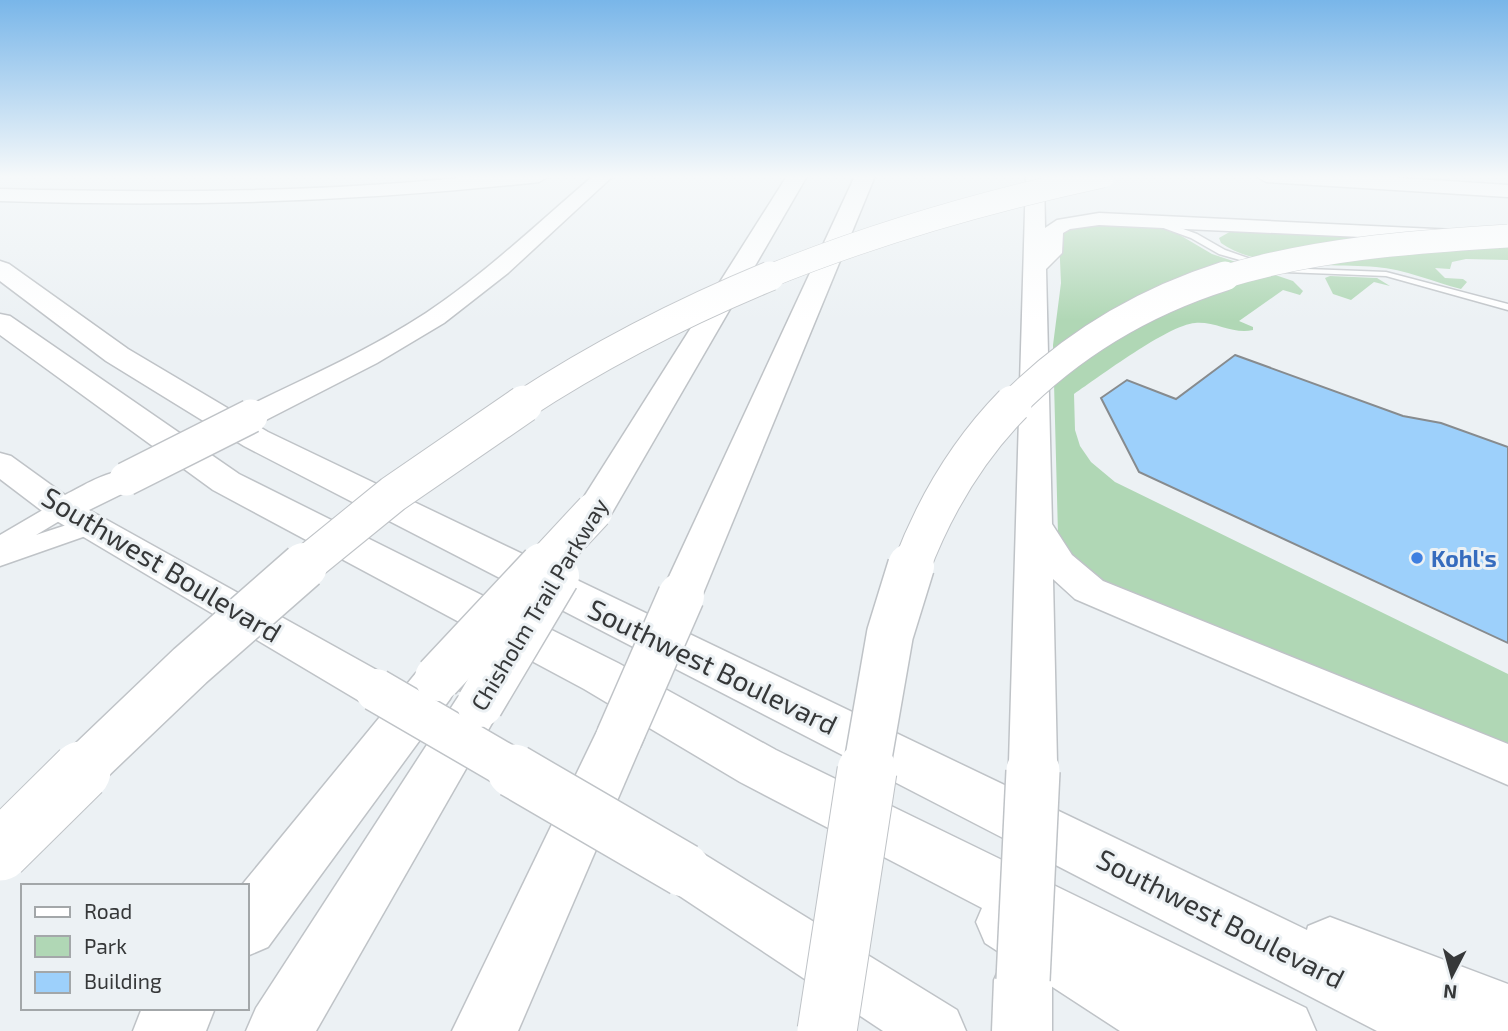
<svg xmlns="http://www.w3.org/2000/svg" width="1508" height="1031" font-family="'Exo 2',sans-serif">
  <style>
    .green { fill: #b0d7b5 }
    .building { fill: #9dd0fb; stroke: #878b8e; stroke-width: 2 }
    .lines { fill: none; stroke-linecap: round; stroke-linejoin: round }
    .service-casing { stroke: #bfc3c7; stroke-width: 3 }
    .minor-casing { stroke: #bfc3c7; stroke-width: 3 }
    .secondary-casing { stroke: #bfc3c7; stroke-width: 3 }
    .motorway-casing { stroke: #bfc3c7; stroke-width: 3 }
    .service { fill: #fff; fill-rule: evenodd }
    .minor { fill: #fff; fill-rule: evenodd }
    .secondary { fill: #fff; fill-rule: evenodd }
    .motorway { fill: #fff; fill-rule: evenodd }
    .secondary-bridge-far2-casing { stroke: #bfc3c7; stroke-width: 36; stroke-linecap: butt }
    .secondary-bridge-far1-casing { stroke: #bfc3c7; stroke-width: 45; stroke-linecap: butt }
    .secondary-bridge-casing { stroke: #bfc3c7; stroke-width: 56; stroke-linecap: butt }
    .motorway-bridge-far4-casing { stroke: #bfc3c7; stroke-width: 24; stroke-linecap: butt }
    .motorway-bridge-far3-casing { stroke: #bfc3c7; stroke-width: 31; stroke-linecap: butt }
    .motorway-bridge-far2-casing { stroke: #bfc3c7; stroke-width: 39; stroke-linecap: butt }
    .motorway-bridge-far1-casing { stroke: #bfc3c7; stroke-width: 49; stroke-linecap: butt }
    .motorway-bridge-casing { stroke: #bfc3c7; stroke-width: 61; stroke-linecap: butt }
    .secondary-bridge-far2 { stroke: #fff; stroke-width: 33 }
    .secondary-bridge-far1 { stroke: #fff; stroke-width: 42 }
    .secondary-bridge { stroke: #fff; stroke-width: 53 }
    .motorway-bridge-far4 { stroke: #fff; stroke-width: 23 }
    .motorway-bridge-far3 { stroke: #fff; stroke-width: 29 }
    .motorway-bridge-far2 { stroke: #fff; stroke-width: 37 }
    .motorway-bridge-far1 { stroke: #fff; stroke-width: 46 }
    .motorway-bridge { stroke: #fff; stroke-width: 59 }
    .shop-dot { fill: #3f7fe0; stroke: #ecf1f4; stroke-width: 2.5 }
    .labels { text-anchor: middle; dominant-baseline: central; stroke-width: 6; stroke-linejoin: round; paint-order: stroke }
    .shop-label { font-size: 23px; font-weight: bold; fill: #366cbe; stroke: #ecf1f4; text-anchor: start }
    .street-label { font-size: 23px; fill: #363839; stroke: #ecf1f4 }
    .near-street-label { font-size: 28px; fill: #363839; stroke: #ecf1f4 }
  </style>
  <rect width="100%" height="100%" fill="#ecf1f4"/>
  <g class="green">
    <path d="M1088,223L1157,227L1173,231L1212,254L1293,281L1303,291L1300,295L1283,290L1239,321L1253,327V330C1234,335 1215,321 1195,323C1168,325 1099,377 1074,394L1075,430L1080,446L1091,462L1115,482L1508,674V752L1086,575L1058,534L1053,345L1061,283L1059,237L1063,231Z"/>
    <path d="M1233,230L1508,243V260L1466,259L1452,262L1450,269L1435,268L1445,278L1463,279L1467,282L1461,289C1434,282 1404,269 1376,267C1330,263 1261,271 1221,243L1219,238Z"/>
    <polygon points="1330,276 1377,278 1390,286 1374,282 1351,300 1333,294 1325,278"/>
  </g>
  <polygon class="building" points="1235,355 1403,416 1441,423 1508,447 1508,643 1139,472 1101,398 1127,380 1176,399"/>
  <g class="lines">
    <defs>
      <g id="service">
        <polygon points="1158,222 1164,222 1197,234 1225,250 1265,264 1261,266 1219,254 1191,238 1158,226"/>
        <polygon points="1282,268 1386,272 1508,304 1508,310 1386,276 1285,272 1281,270"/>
      </g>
      <polygon id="minor" points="62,501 71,504 74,509 71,514 36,535 91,517 100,519 103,525 100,531 0,566 0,535 53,504"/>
      <g id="secondary">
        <path d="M593,176H613L508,273L444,323L377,363L262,422L251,425L240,422L236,416L240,410C303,379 368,351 426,313C486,273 538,223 593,176Z"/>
        <polygon points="1026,176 1044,176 1045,228 1057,220 1099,213 1456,230 1459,235 1456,240 1448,241 1099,225 1070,229 1063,233 1062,253 1046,269 1052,524 1072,555 1103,581 1508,744 1508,785 1075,599 1053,579 1057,763 1050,777 1033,783 1016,777 1009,763"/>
        <path d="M0,453L11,456L65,495C87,484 113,466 138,472L143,479L138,486L89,510L391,678L398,690L391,702L376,707L361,702L50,517L0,479Z"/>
        <polygon points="684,845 702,853 957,1010 966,1031 883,1031 666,887 658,870 666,853"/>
        <polygon points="1023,951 1043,960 1052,980 1052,1031 992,1031 994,980 1003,960"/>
      </g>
      <g id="motorway">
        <path d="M478,176H549L539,182C359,202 180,207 0,201V189C159,193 319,193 478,176Z"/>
        <polygon points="787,176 807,176 613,511 608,519 594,523 580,519 575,511"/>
        <polygon points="855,176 875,176 702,596 696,607 681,611 666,607 660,596"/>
        <polygon points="1256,176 1371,176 1508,185 1508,197 1266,182"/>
        <polygon points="0,261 9,264 128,349 268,432 1307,930 1308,926 1330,917 1508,984 1508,1031 1377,1031 244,446 106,361 0,281"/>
        <polygon points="0,314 10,316 239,474 618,663 776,750 1306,1008 1316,1031 1120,1031 985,943 976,922 982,908 740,782 584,689 213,490 0,335"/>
        <polygon points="433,667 450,673 457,686 450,699 268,947 247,956 247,886 241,886 416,673"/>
        <polygon points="475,691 492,697 499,711 316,1031 246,1031 256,1008 458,697"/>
        <polygon points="619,717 637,723 644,738 518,1031 452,1031 601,723"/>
        <polygon points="142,1008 215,1008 206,1031 133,1031"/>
      </g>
    </defs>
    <use href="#service" class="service-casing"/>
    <use href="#minor" class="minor-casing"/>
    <use href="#secondary" class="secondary-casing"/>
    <use href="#motorway" class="motorway-casing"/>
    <use href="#service" class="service"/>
    <use href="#minor" class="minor"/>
    <use href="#secondary" class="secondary"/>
    <use href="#motorway" class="motorway"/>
    <defs>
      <polyline id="secondary-bridge-far2" points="126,479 251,416"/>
      <g id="secondary-bridge-far1">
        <polyline points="376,690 517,772"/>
        <polyline points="1033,772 1033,763"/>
      </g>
      <g id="secondary-bridge">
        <polyline points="514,771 684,870"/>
        <polyline points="1023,980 1033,771"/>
      </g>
      <g id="motorway-bridge-far4">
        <path d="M765,278C875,233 987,201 1103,176"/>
        <path d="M1220,278C1313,249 1411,242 1508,236"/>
      </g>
      <g id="motorway-bridge-far3">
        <path d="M521,406C599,355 683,312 770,276"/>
        <path d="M1011,406C1072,344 1143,302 1225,276"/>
      </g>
      <g id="motorway-bridge-far2">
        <polyline points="302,568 393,494 524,404"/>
        <polyline points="541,568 594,511"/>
        <path d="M911,568C934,507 968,450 1013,404"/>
      </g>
      <g id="motorway-bridge-far1">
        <polyline points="438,678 543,566"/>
        <polyline points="480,704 556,576"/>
        <polyline points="619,738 681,596"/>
        <polyline points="79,772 190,666 304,566"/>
        <polyline points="866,772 890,634 911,566"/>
      </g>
      <g id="motorway-bridge">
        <polyline points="0,851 81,771"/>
        <polyline points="827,1031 867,771"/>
      </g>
    </defs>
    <use href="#secondary-bridge-far2" class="secondary-bridge-far2-casing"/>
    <use href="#secondary-bridge-far1" class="secondary-bridge-far1-casing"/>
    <use href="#secondary-bridge" class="secondary-bridge-casing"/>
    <use href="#motorway-bridge-far4" class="motorway-bridge-far4-casing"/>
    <use href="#motorway-bridge-far3" class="motorway-bridge-far3-casing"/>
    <use href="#motorway-bridge-far2" class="motorway-bridge-far2-casing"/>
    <use href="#motorway-bridge-far1" class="motorway-bridge-far1-casing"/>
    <use href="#motorway-bridge" class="motorway-bridge-casing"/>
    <use href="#secondary-bridge-far2" class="secondary-bridge-far2"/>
    <use href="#secondary-bridge-far1" class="secondary-bridge-far1"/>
    <use href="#secondary-bridge" class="secondary-bridge"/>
    <use href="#motorway-bridge-far4" class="motorway-bridge-far4"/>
    <use href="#motorway-bridge-far3" class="motorway-bridge-far3"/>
    <use href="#motorway-bridge-far2" class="motorway-bridge-far2"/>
    <use href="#motorway-bridge-far1" class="motorway-bridge-far1"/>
    <use href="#motorway-bridge" class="motorway-bridge"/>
  </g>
  <linearGradient id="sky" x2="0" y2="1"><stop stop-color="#79b6e9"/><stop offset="0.55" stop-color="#f6f9fa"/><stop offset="1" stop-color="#f6f9fa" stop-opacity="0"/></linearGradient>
  <rect width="1508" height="321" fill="url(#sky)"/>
  <circle class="shop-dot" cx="1417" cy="558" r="7"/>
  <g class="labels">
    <g class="shop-label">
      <text x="1431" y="558">Kohl's</text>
    </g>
    <g class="street-label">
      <text transform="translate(539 604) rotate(-59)">Chisholm Trail Parkway</text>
    </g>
    <g class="near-street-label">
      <text transform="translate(162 564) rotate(31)">Southwest Boulevard</text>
      <text transform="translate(713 666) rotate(26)">Southwest Boulevard</text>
      <text transform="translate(1221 918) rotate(27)">Southwest Boulevard</text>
    </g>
  </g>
  <rect x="21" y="884" width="228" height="126" fill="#ecf1f4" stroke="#a3a7a9" stroke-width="2"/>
  <rect x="35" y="907" width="35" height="10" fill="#ffffff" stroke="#a3a7a9" stroke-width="2"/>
  <text x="84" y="919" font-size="21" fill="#363839">Road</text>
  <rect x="35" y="936" width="35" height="21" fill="#b0d7b5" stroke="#a3a7a9" stroke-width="2"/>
  <text x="84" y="954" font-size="21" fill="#363839">Park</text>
  <rect x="35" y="972" width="35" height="21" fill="#9dd0fb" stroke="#a3a7a9" stroke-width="2"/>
  <text x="84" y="989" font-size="21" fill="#363839">Building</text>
  <g transform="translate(1452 975) rotate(186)" stroke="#ecf1f4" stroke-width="5" paint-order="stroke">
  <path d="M0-5L12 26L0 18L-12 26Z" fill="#363839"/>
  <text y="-10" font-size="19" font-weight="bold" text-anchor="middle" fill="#363839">N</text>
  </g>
</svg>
